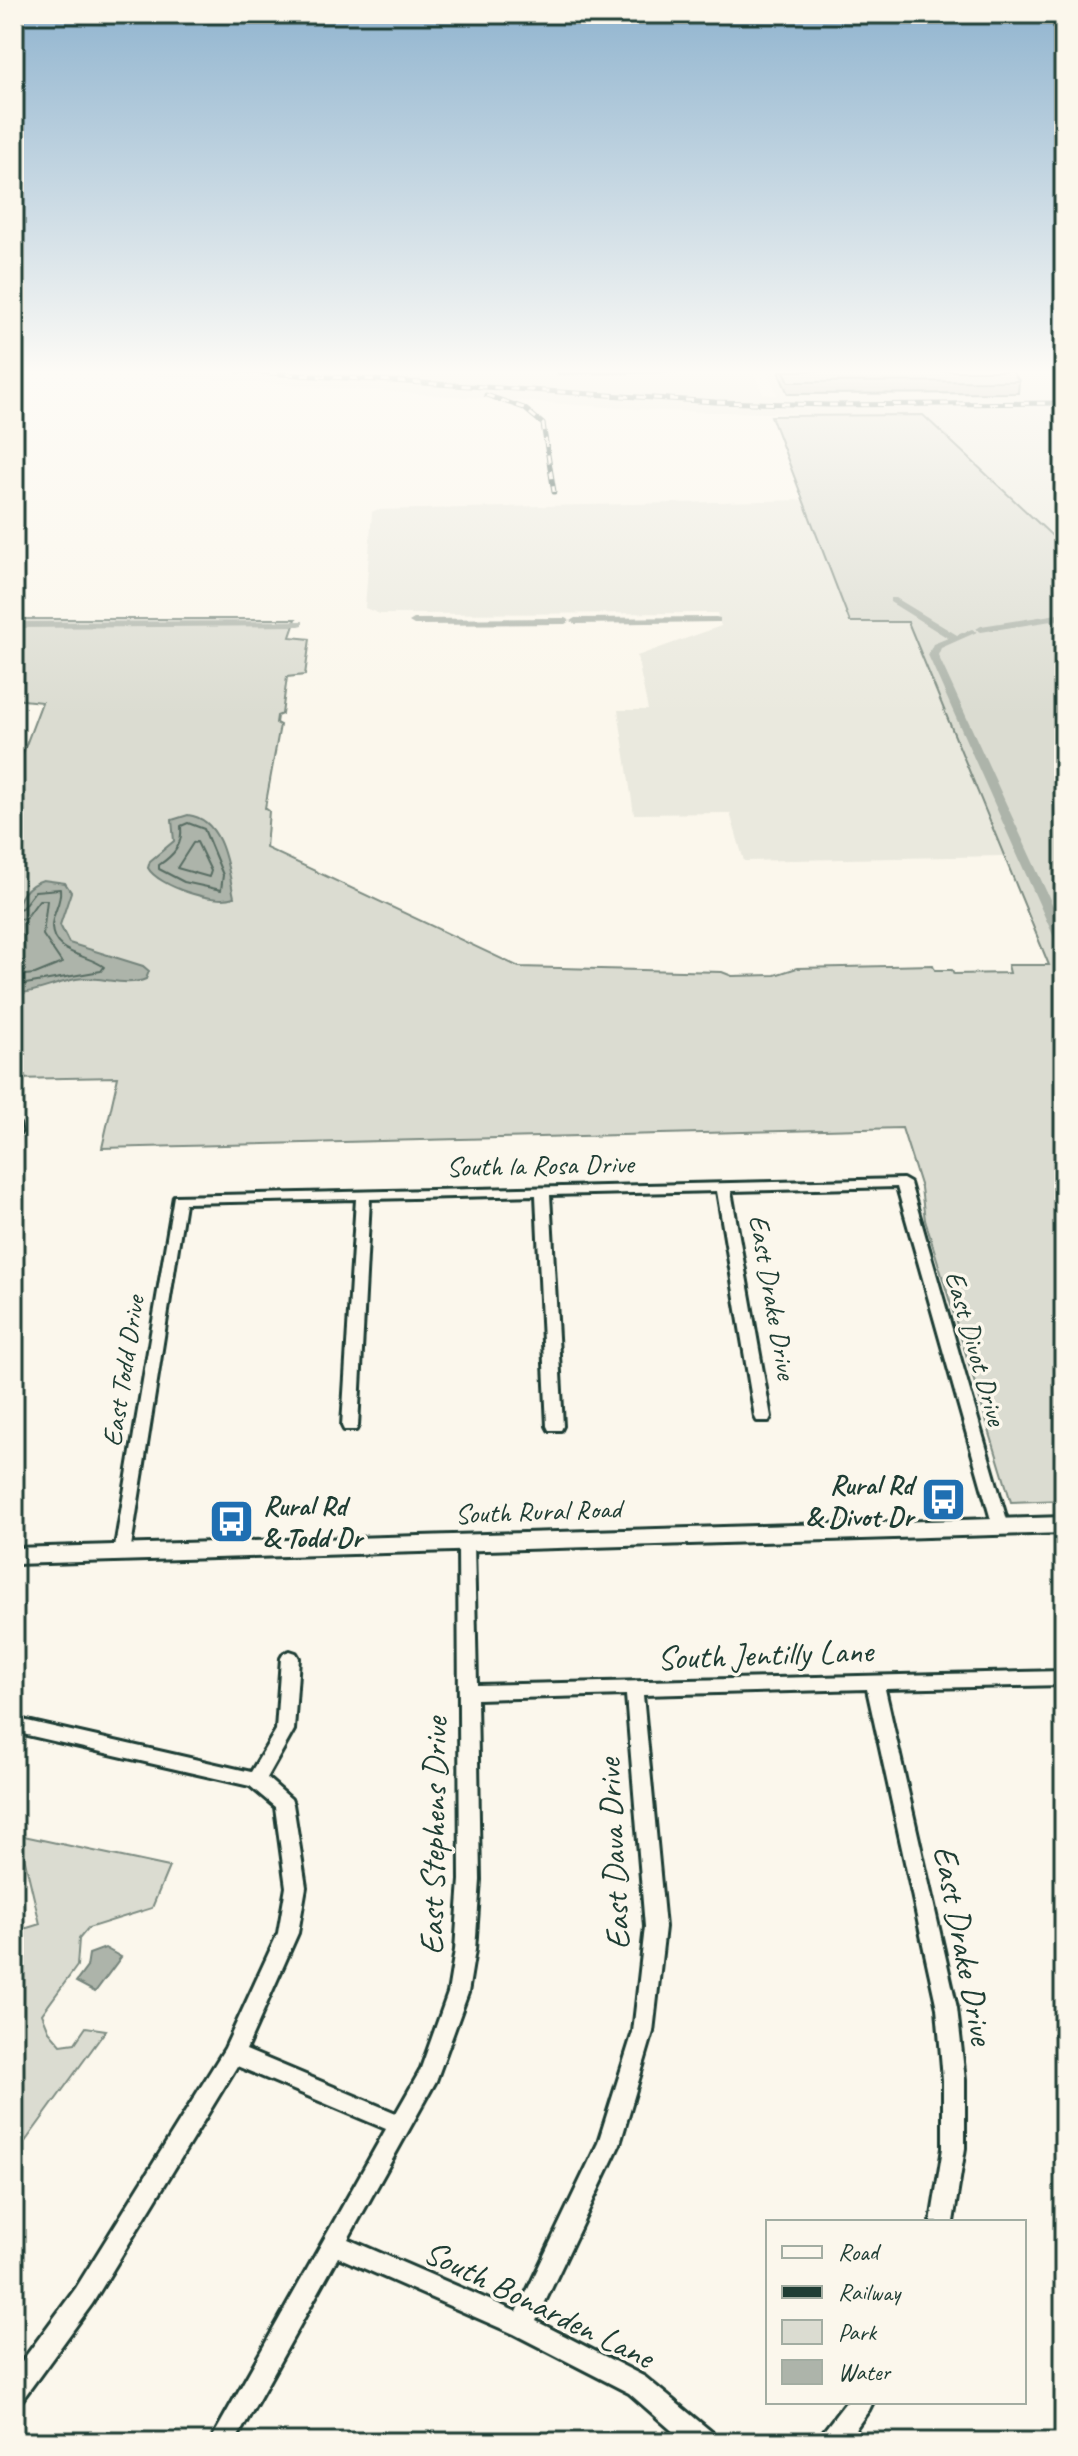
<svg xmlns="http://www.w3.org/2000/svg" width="1078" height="2456" font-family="Caveat,sans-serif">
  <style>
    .built { fill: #eae9de }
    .green { fill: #dbdcd1; stroke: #7d8c82; stroke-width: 2 }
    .water { fill: #adb4aa; stroke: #74847b; stroke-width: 2 }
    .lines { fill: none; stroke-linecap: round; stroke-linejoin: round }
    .shore { stroke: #586d63; stroke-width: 2 }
    .canal { fill: #adb4aa; fill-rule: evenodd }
    .minor-casing { stroke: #1f3d34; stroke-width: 6 }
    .secondary-casing { stroke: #1f3d34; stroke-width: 6 }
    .minor { fill: #fbf7ec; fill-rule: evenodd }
    .secondary { fill: #fbf7ec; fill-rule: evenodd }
    .rail-casing { stroke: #1f3d34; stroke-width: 5 }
    .rail { stroke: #fbf7ec; stroke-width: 3; stroke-dasharray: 8; stroke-linecap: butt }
    .wall { fill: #a9ada3; stroke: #1f3d34; stroke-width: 2 }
    .building { fill: #c4c9be; stroke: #1f3d34; stroke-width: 2 }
    .labels { text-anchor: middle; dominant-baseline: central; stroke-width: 7; stroke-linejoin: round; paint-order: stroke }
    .street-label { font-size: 28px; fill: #1f3d34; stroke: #fbf7ec }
    .poi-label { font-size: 28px; font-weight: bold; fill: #1f3d34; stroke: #fbf7ec; text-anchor: end }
    .near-street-label { font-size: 34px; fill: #1f3d34; stroke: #fbf7ec }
  </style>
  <rect width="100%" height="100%" fill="#fbf7ec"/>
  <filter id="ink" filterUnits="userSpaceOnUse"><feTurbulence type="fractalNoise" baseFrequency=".0125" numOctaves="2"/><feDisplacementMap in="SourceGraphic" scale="16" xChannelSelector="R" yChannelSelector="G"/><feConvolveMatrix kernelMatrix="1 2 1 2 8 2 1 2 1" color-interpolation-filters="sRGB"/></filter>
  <g filter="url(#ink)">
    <g class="built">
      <polygon points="95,371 753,371 763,394 777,395 768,371 1064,371 1064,530 1047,531 923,416 663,411"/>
      <polygon points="803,500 850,622 908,622 1003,856 744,861 730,813 634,814 618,710 648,710 637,656 721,626 717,613 380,614 365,608 372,512 376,510"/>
    </g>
    <g class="green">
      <polygon points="923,415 1064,547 1064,1500 1011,1502 925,1220 921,1188 902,1128 102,1148 118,1077 14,1079 14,777 42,702 14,699 16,619 296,619 290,637 310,639 305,675 287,677 282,714 277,716 276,723 280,725 265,808 269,811 266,848 519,967 722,972 732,976 775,975 797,968 933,965 935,970 952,970 954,974 1010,973 1008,965 1049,965 908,622 850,622 771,416"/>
      <polygon points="19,1835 169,1867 152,1908 88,1928 79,1939 77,1966 42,2014 49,2031 61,2045 75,2043 86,2027 106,2030 14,2157 14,1932 40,1924"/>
    </g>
    <g class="water">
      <path d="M188,815C224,819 228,870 234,897C215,905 158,886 148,868L150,861L174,841L172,820Z"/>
      <path d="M43,880L65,883L71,892L60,925L69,943L143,966L149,971L146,979C125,988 99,975 76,979C55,983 37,993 14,994C14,958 0,893 43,880Z"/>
      <polygon points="105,1948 121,1957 95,1992 76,1982 87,1967 89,1954"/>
    </g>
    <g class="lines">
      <g class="shore">
        <path d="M188,823L204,829L223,875L221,890L184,882L159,869V865C174,855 183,845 181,826Z"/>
        <polygon points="197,842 211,871 209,877 177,868 193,843"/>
        <path d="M14,910L22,908L35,891L60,889C62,903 52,913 52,926C52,955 88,954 104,967L101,971L14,986"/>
        <polyline points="14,920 26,918 39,900 47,900 43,935 62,963 35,974 14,976"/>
      </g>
      <g class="canal">
        <polygon points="890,598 896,598 957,635 972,629 977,632 941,648 938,655 1064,930 1064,948 1057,944 928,655 933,644 948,638 890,602"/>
        <polygon points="1064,613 1064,619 981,632 976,629 981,626"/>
        <polygon points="716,617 720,618 720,622 575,624 570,621 565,624 414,625 409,622 414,619 565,618 570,621 575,618"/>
        <polygon points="303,621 303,625 299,626 14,628 14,622"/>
      </g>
      <defs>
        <g id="minor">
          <polygon points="14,1123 19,1124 21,1132 14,1136"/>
          <polygon points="903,1179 910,1183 1009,1527 1007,1531 995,1531 993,1527 897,1187 731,1191 771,1417 769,1421 757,1421 755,1417 717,1191 550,1195 563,1426 561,1430 549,1430 547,1426 536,1195 370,1199 358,1426 356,1430 344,1430 342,1426 356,1199 185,1203 130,1553 128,1557 116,1557 114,1553 174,1196"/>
          <path d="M466,1537L472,1539L474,1543L477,1685L1064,1671V1685L885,1689L957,2008L965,2080V2148L953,2222H931L943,2148V2080L937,2008L867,1689L643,1695L665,1927L653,2032L620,2144L536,2321L645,2377L713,2433L716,2442H685L629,2393L514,2334L338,2257L235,2442H210L386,2129L237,2066L92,2304L22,2400L14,2404V2372L76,2288L225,2048L278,1933L286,1887L275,1807L250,1786L14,1732V1718L251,1772L276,1730L281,1658L284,1653L290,1651L296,1653L299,1658L294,1730L267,1778L291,1799L293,1804L306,1887L298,1933L246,2050L396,2113L420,2071L448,1993L455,1950L460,1880L458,1543L460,1539ZM626,1695L645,1927L633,2032L598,2143L517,2312L348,2239L436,2081L468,1993L475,1950L480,1880L477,1699Z"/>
          <polygon points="846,2402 873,2402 869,2410 846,2442 819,2442 822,2433"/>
        </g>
        <polygon id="secondary" points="1064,1517 1064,1533 14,1564 14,1548"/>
      </defs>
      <use href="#minor" class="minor-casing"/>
      <use href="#secondary" class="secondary-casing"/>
      <use href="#minor" class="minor"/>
      <use href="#secondary" class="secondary"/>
      <defs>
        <g id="rail">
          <polyline points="238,371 715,402 829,405 1064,403"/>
          <polyline points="486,395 524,408 543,424 554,492"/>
        </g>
      </defs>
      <use href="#rail" class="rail-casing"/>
      <use href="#rail" class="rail"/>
    </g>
    <g class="wall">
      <polygon points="557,371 735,371 558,374"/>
      <polygon points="780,371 1012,371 1019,381 1018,393 788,394 780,376"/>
    </g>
    <polygon class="building" points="784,371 1012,371 1019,381 789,382"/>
  </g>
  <linearGradient id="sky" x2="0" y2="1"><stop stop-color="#90b4cf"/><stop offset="0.52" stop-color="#fdfbf6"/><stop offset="1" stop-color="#fdfbf6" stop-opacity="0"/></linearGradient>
  <rect width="1078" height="715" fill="url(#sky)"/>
  <defs>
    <symbol id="bus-square" viewBox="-11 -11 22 22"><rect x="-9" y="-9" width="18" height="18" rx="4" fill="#1f6fb2" stroke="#fbf7ec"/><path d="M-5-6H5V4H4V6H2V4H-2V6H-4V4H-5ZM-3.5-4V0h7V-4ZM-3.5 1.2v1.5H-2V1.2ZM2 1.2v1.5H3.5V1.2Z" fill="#fff"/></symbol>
  </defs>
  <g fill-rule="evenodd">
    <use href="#bus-square" x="918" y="1474" width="51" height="51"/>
    <use href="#bus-square" x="206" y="1496" width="51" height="51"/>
  </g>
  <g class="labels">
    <g class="street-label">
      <text transform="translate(540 1165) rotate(-1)">South la Rosa Drive</text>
      <text transform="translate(773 1297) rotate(80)">East Drake Drive</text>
      <text transform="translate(976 1348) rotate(74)">East Divot Drive</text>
      <text transform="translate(123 1371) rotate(-81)">East Todd Drive</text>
      <text transform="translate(538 1511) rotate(-2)">South Rural Road</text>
    </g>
    <g class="poi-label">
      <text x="913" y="1484">Rural Rd<tspan x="913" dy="32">&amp; Divot Dr</tspan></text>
      <text x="263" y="1505" text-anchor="start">Rural Rd<tspan x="263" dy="32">&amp; Todd Dr</tspan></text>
    </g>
    <g class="near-street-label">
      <text transform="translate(765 1654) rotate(-2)">South Jentilly Lane</text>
      <text transform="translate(433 1836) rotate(-89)">East Stephens Drive</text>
      <text transform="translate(613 1854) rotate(-93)">East Dava Drive</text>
      <text transform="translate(964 1945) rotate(79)">East Drake Drive</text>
      <text transform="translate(539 2304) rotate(26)">South Bonarden Lane</text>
    </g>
  </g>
  <rect width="1078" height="2456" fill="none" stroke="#fbf7ec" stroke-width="48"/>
  <rect x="24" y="24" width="1030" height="2408" fill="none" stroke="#1f3d34" stroke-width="3" filter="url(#ink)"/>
  <rect x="766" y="2220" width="260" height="184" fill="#fbf7ec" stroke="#a3ada2" stroke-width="2"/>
  <rect x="782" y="2246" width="40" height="12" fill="#fbf7ec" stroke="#a3ada2" stroke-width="2"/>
  <text x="838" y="2260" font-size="24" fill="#1f3d34">Road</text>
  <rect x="782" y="2286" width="40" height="12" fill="#1f3d34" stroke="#a3ada2" stroke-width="2"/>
  <text x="838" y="2300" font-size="24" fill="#1f3d34">Railway</text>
  <rect x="782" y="2320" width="40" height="24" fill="#dbdcd1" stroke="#a3ada2" stroke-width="2"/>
  <text x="838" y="2340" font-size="24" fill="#1f3d34">Park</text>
  <rect x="782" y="2360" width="40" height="24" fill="#adb4aa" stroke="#a3ada2" stroke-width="2"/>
  <text x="838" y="2380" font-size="24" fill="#1f3d34">Water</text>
</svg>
